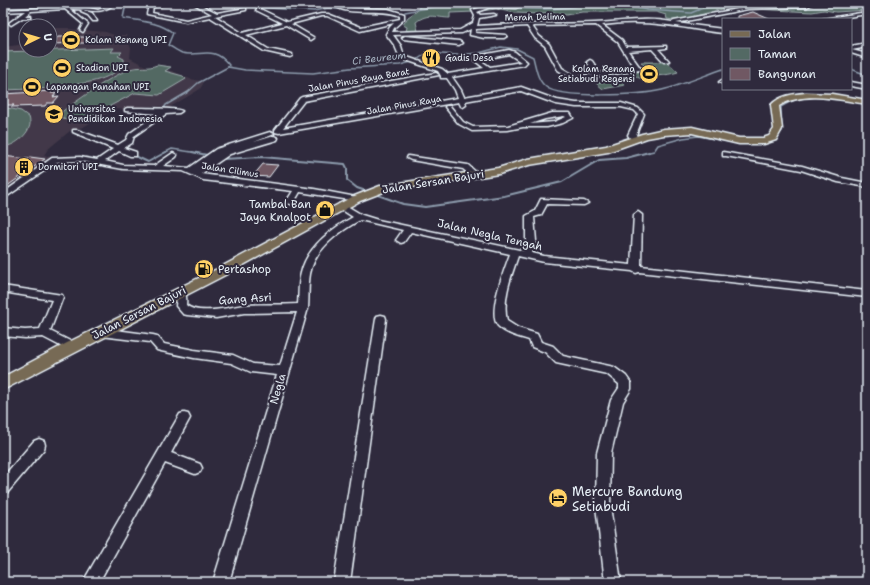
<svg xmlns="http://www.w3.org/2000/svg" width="870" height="585" font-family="'Shantell Sans',sans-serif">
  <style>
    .built { fill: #423848 }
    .green { fill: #536964; stroke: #9eadae }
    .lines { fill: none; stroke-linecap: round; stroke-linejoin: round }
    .stream-far1 { stroke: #8d9cad; stroke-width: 1.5 }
    .stream { stroke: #8d9cad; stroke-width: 2 }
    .building { fill: #705863; stroke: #e8f1f8 }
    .minor-casing { stroke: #e8f1f8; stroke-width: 3 }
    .major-casing { stroke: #e8f1f8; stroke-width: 3 }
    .minor { fill: #2f2a3d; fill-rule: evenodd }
    .major { fill: #776a54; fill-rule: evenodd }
    .minor-bridge-casing { stroke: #e8f1f8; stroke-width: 6; stroke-linecap: butt }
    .minor-bridge { stroke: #2f2a3d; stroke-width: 5 }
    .labels { text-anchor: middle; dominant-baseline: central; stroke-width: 4; stroke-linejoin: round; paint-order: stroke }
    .far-street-label { font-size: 9px; fill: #e8f1f8; stroke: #2f2a3d }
    .far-poi-label { font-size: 9px; fill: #e8f1f8; stroke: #2f2a3d; text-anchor: start }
    .far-water-label { font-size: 10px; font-style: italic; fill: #abb8c6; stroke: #2f2a3d }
    .street-label { font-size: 11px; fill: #e8f1f8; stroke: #2f2a3d }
    .poi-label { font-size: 11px; fill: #e8f1f8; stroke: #2f2a3d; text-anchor: end }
    .near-poi-label { font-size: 13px; fill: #e8f1f8; stroke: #2f2a3d; text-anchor: start }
  </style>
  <rect width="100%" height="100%" fill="#2f2a3d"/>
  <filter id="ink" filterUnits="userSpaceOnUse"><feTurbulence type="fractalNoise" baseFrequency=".025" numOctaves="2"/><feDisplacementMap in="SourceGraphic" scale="8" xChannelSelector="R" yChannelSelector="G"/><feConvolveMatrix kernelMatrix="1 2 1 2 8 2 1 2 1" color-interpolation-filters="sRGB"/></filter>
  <g filter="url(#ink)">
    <polygon class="built" points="51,28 69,28 69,29 106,32 114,35 126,35 127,36 125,42 129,44 131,48 130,58 149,68 172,71 190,79 201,81 203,82 203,84 200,89 170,107 147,106 139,110 115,109 83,127 70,131 48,149 44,155 50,157 51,159 3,196 3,47 26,44 26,50 50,50 50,29"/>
    <g class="green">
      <path d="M427,3H634L656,8L696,3H804V4L799,5H753L726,8L688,18L674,20L667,19L666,15L656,12H582L566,15L557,13L540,14L515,13L496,9L474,12L450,13V18C436,18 429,12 416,22L418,31H406L407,27L403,25L408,17L417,11L419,7Z"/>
      <polygon points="819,3 867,3 867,10 836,12 824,10 812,12 755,9 837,7 833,5"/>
      <path d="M114,48L111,52H122L118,56L124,59V65C108,81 85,84 63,85L59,88L3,90V52Z"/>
      <path d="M641,62H667L678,72C665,76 652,76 639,78L631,73L648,70Z"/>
      <path d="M157,65L171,67L165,71L183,76L186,79L159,95L135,93L89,117L68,121L59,115L64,110C85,96 107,78 130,69C139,66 148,69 157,65Z"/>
      <polygon points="617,80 625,85 603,89 596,83"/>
      <path d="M3,107L21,111L29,117C30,120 30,122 30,124C29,134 13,148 3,146Z"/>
    </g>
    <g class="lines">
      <g class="stream-far1">
        <polyline points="238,3 254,7 314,11 328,8 364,12"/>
        <path d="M484,3C496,3 507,7 518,8C546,10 573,8 600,3"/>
        <polyline points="604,3 648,10 691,13 703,8 739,3"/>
        <polyline points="819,3 841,5 867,3"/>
        <path d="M126,4L123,18C140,21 160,22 173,33L168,45C172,47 177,51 182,53C199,58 213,44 229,65L228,67L245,70L313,73L350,68L400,65L415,61L427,53L456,55L479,53L501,47L517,49L533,57C536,68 537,80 546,87C561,99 642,95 662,90C682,85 703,76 723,69"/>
        <polyline points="405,12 454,3 483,3"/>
        <polyline points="851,69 867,75"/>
        <polyline points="162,111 166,105 188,92 198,83 228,67"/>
        <path d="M776,137L782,131L781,107C806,89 839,99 867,104"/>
        <polyline points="164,153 172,149 198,153"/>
        <polyline points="645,153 654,151 658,145 683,138 698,136 735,143"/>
      </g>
      <g class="stream">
        <polyline points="192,152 207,155"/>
        <polyline points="133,155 148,162 166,152"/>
        <polyline points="223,159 262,157 345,164 347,168 347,180 357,188 369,192"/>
        <polyline points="375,194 403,204 425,207 504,196 562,182 599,160 626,158 649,152"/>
      </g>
    </g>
    <g class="building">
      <polygon points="753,12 769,19 737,19 737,16"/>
      <polygon points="58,37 92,37 84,43 50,44"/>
      <polygon points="52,91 51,93 56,93 53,97 59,96 53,103 47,103 45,106 11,107 14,105 3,105 3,94"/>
      <polygon points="3,156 28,159 30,157 45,159 3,189"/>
      <polygon points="263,164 278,165 269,177 253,176"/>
    </g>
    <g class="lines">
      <defs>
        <g id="minor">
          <path d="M110,3H115C100,17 89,8 70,9L88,24L83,32L80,30L83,24L65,9L31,11L25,16H31V18H22L11,25L9,23L25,11L3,12V10L81,6L98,10L107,6Z"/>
          <path d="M165,3H178L153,7L152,13L186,20L212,14L192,3H197L217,13L246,8V10L215,16L242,33L282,23L256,10L258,8L287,22L321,14H328L361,27L400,19V16C382,7 346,18 333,4L331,5L294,4L292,3H337L353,8L388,9L404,14V19L394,28L392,32L460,30L473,23L475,16L472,10L490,5L518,7L516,8L490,7L477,12L480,15L494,14L496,15L479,18L477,26C517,23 555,24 595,23C621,22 646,17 672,22L674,21L748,7L806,5L807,3L812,4L807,7L748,9L676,23L723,29V33C695,30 667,23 639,23C627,22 614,24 602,25L622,40L626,47L666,46V48L658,49L669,61L664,62L652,49L628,51L641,69L640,70L574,80L558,70L545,46L535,38L527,26L476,29L475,33L506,35L507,36L504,38H484L470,35L471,29L462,33L393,35L401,46L404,56L442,69L448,74L484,68L474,60L476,56L509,50L515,52L527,62L524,65L452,77L461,90L464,97L521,87L557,100L576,103H621L638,108L644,114L636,135L639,139L635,141H632L628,135L638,114L634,110L621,107H576L556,104L521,91L465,101L466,105L463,107L461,106L459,102L279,133L275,132V130L300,98L302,97L436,73L439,75L304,101L283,128L458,98L455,90L447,78H441V76L438,71L400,58L395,46L386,34L390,27L394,23L360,31L327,16H321L291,24L313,37L314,38L311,40L286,25L246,35L268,49L292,54V56L290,57L264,51L210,17L186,22L147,14L149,5ZM596,25L618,42L634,68L600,73L592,61L590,60L587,62L595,74L577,77L562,68L549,44L539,36L532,26ZM509,54L521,62L490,67L480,60Z"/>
          <polygon points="375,3 412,3 410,4 376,5 374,4"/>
          <polygon points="83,10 92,13 97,21 93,21 88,15 81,12"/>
          <polygon points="867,12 867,14 835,19 823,19"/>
          <polygon points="405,36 459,41 462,43 459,45 403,39 402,38"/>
          <polygon points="867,43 867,47 852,50 867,54 867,58 851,53 851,46"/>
          <polygon points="722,80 723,80 723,84 719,82"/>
          <polygon points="851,82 867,85 867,89 851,86"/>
          <path d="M446,106H450L463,122L473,127L508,126L552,113H570L573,118L563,123L547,127H523L508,130L472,131L459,124L445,107ZM564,116L566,117L554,122L530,124L545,119Z"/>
          <path d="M127,108C136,108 179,108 182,111L179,113L166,114L134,136L132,143L124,148L136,152V156H130L119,151L105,161L123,165L154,166L173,153L177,155L176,157L163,166L189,168L216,149L270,132L274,134L272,135L254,142L274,136L278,138L277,140L230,154L201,174L314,189L356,197L360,199L356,201L300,192L293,204H290L286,202L293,191L203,180L183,171L123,169L80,161L57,162L3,199V193L52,158L80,157L97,160L113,149L73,132V130H77L118,145L126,140L129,134L157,114L125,111V109Z"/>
          <polygon points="723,152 802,166 842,178 867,183 867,187 838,182 801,170 726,156 723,156"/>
          <polygon points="408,156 468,165 479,175 478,177 472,177 463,169 411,160 407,158"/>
          <path d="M541,199L584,201L588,203L584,205L547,204L541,215L534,217L536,241L532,253L544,256L631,265L634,215L638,212L642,215L641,266L867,291V297L639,272L636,273L632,271L544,262L518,256C511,277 502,299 507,321L518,328L537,334L541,342L553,346L563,356L614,367L626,376L631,383V389L623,402L611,453L610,506L621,582H605L596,506L597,453L611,400L619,388V384L607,374L556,363L545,352L532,347L529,340C519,337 506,334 498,326C487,313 505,268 510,254L411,232L404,242L401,243L396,240L403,230L360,220C339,232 315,248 310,274C308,285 309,297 308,308L229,582H213L277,375L251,372L231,363L194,358L161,351L157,350L150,342L101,336L97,335L96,332L97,329L101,328L153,335L157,336L164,344L194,350L233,355L253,364L280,366L297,312L244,313L216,318L187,315L183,314L176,306L177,297L173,293L174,291C186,287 187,296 186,305C199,316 229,307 245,305C262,304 280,305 298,304C299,294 298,283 301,273C307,247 331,229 353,217L339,208L338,206L339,204L342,203L362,215L378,220L524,251L526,241V216L535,211Z"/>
          <polygon points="3,286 62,295 63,297 50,331 76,344 78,347 76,350 72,351 68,350 43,337 25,338 3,336 3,328 25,330 40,329 52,300 3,292"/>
          <polygon points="381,315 385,316 386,319 350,582 334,582 376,319 377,316"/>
          <polygon points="184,413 188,414 190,418 171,453 200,464 202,468 200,472 195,474 165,463 99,582 83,582 180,414"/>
          <polygon points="39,439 44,441 45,445 44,449 8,492 3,493 3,477 34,441"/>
        </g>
        <path id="major" d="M806,93L832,94L867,100V104C840,100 804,90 779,106L782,129L776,140L764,144H739L692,133L664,135L647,138L608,152L529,165L499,174L386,191L360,201L227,274L3,390V377L67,343L219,268L352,197L380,186L498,168L528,159L606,146L642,134L664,129L692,127L739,138H763L769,136L774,129L771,105C780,95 794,94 806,93Z"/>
      </defs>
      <use href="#minor" class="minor-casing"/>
      <use href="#major" class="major-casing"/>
      <use href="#minor" class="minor"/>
      <use href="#major" class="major"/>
      <defs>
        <polyline id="minor-bridge" points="331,4 340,4"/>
      </defs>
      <use href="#minor-bridge" class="minor-bridge-casing"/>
      <use href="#minor-bridge" class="minor-bridge"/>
    </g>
  </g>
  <defs>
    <symbol id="stadium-disc" viewBox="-11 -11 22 22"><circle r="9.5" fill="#ffd166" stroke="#2f2a3d"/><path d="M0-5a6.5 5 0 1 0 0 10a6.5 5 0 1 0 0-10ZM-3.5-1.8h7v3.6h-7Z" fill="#111"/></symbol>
    <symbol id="restaurant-disc" viewBox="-11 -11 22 22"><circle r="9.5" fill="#ffd166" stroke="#2f2a3d"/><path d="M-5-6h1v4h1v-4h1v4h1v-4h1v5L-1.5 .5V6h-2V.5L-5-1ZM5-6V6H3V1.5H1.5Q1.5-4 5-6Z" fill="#111"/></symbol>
    <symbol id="university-disc" viewBox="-11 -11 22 22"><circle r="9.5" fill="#ffd166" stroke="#2f2a3d"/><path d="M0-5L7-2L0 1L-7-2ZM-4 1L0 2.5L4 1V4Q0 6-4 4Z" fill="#111"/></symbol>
    <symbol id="building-disc" viewBox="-11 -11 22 22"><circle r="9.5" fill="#ffd166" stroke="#2f2a3d"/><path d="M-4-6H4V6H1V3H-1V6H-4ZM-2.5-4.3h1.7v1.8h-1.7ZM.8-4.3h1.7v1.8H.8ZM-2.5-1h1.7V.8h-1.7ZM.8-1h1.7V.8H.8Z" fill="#111"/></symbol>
    <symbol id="shop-disc" viewBox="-11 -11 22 22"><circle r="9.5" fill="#ffd166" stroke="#2f2a3d"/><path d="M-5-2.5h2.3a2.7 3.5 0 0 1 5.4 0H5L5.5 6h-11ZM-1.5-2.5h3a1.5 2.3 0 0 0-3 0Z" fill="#111"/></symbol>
    <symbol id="fuel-disc" viewBox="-11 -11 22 22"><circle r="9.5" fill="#ffd166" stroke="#2f2a3d"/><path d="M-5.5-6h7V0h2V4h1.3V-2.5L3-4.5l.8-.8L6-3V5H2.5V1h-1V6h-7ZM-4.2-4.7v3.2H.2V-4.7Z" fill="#111"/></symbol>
    <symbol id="hotel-disc" viewBox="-11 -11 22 22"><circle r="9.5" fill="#ffd166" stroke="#2f2a3d"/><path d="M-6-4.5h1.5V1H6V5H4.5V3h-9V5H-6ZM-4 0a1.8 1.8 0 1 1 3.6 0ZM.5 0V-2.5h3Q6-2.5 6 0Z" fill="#111"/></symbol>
  </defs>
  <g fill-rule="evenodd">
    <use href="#stadium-disc" x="60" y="29" width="22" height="22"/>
    <use href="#restaurant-disc" x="420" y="47" width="22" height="22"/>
    <use href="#stadium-disc" x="51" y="57" width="22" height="22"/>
    <use href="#stadium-disc" x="638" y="63" width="22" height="22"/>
    <use href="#stadium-disc" x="21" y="76" width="22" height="22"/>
    <use href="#university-disc" x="43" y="103" width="22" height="22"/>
    <use href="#building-disc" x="13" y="156" width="22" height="22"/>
    <use href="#shop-disc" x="314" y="199" width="22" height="22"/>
    <use href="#fuel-disc" x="193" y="258" width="22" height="22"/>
    <use href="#hotel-disc" x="547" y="487" width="22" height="22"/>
  </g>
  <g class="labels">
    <g class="far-street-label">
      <text transform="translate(535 17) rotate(-1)">Merah Delima</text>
      <text transform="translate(359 80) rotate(-10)">Jalan Pinus Raya Barat</text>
      <text transform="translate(404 105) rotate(-10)">Jalan Pinus Raya</text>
      <text transform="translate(230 170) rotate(9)">Jalan Cilimus</text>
    </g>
    <g class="far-poi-label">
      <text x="85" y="40">Kolam Renang UPI</text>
      <text x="445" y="58">Gadis Desa</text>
      <text x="76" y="68">Stadion UPI</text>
      <text x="635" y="69" text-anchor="end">Kolam Renang<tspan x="635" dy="10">Setiabudi Regensi</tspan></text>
      <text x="46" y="87">Lapangan Panahan UPI</text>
      <text x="68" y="109">Universitas<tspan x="68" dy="10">Pendidikan Indonesia</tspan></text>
      <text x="38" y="167">Dormitori UPI</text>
    </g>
    <g class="far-water-label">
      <text transform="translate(379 58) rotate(-7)">Ci Beureum</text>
    </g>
    <g class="street-label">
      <text transform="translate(433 182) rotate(-9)">Jalan Sersan Bajuri</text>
      <text transform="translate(490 235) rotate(13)">Jalan Negla Tengah</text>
      <text transform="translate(245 299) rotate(-4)">Gang Asri</text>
      <text transform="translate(139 313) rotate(-27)">Jalan Sersan Bajuri</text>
      <text transform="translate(278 389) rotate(-74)">Negla</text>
    </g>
    <g class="poi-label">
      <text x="311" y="204">Tambal Ban<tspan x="311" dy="13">Jaya Knalpot</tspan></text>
      <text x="218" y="269" text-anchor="start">Pertashop</text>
    </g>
    <g class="near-poi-label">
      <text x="572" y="491">Mercure Bandung<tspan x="572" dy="15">Setiabudi</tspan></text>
    </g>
  </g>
  <rect width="870" height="585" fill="none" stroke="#2f2a3d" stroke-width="16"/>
  <rect x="8" y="8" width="854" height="569" fill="none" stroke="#e8f1f8" stroke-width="1.5" filter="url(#ink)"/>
  <rect x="722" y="18" width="130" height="72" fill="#2f2a3d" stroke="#797a88"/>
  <rect x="730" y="31" width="20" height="6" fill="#776a54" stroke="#797a88"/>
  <text x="758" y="38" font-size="12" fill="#e8f1f8">Jalan</text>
  <rect x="730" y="48" width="20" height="12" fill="#536964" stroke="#797a88"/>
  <text x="758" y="58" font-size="12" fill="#e8f1f8">Taman</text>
  <rect x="730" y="68" width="20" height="12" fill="#705863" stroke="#797a88"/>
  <text x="758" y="78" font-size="12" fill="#e8f1f8">Bangunan</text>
  <g transform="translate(38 38) rotate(85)"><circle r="19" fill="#2f2a3d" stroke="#797a88"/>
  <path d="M0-3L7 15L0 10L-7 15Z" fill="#ffd166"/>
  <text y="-6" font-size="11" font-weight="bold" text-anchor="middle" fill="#e8f1f8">U</text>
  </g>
</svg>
